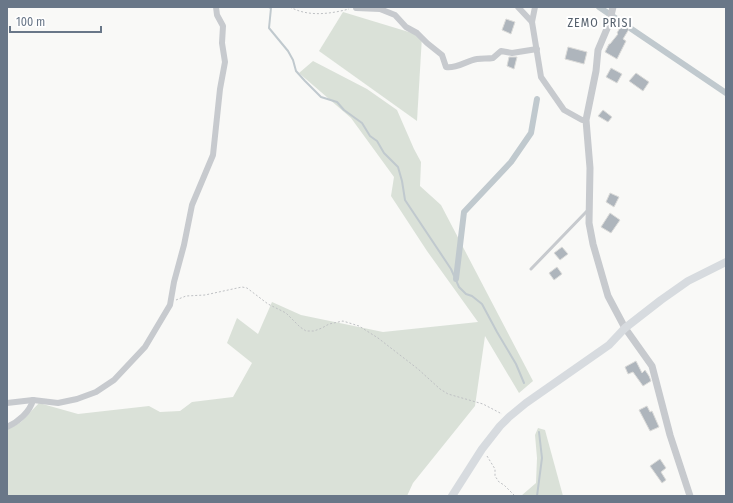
<svg xmlns="http://www.w3.org/2000/svg" width="733" height="503" font-family="'Fira Sans Condensed',sans-serif">
  <style>
    .green { fill: #dae1d8 }
    .lines { fill: none; stroke-linecap: round; stroke-linejoin: round }
    .stream { stroke: #c0c9ce; stroke-width: 2 }
    .canal { stroke: #c0c9ce; stroke-width: 6 }
    .building { fill: #aeb5bc; stroke: #dbdbd9 }
    .path { stroke: #bfc1c4; stroke-width: 1; stroke-dasharray: 2 2; stroke-linecap: butt }
    .service { stroke: #c7cace; stroke-width: 3 }
    .minor { stroke: #c7cace; stroke-width: 6 }
    .tertiary { stroke: #c7cace; stroke-width: 7 }
    .secondary { stroke: #d7dbdf; stroke-width: 8 }
    .labels { text-anchor: middle; dominant-baseline: central; stroke-width: 4; stroke-linejoin: round; paint-order: stroke }
    .neighbourhood-label { font-size: 12px; letter-spacing: 1px; fill: #56616d; stroke: #fff }
  </style>
  <rect width="100%" height="100%" fill="#f9f9f7"/>
  <g class="green">
    <polygon points="343,12 422,36 417,121 319,51"/>
    <polygon points="313,61 367,89 397,110 414,149 421,162 420,186 441,205 533,381 519,393 485,336 475,406 413,483 407,496 7,496 7,430 21,422 39,403 78,414 149,406 160,412 180,411 192,402 233,397 252,363 227,343 237,318 258,334 272,302 301,315 383,332 478,322 427,251 391,196 394,177 351,118 299,73"/>
    <polygon points="538,428 545,430 563,496 521,496 536,483 537,458 535,435"/>
  </g>
  <g class="lines">
    <g class="stream">
      <polyline points="269,7 271,8 269,28 288,51 293,60 296,71 305,81 321,97 337,102 344,110 362,123 370,136 377,141 384,153 398,167 402,181 405,200 451,269 459,287 466,294 472,296 482,304 497,332 516,364 524,383"/>
      <polyline points="537,496 542,458 539,432"/>
    </g>
    <g class="canal">
      <polyline points="599,7 726,93"/>
      <polyline points="456,279 464,212 511,162 531,133 537,99"/>
    </g>
  </g>
  <g class="building">
    <polygon points="506,19 515,22 511,34 502,30"/>
    <polygon points="622,24 629,29 623,39 626,41 617,59 605,52 609,44 610,44 618,34 617,33"/>
    <polygon points="568,47 587,52 584,64 565,59"/>
    <polygon points="509,57 517,57 514,69 507,66"/>
    <polygon points="611,68 622,74 617,83 606,77"/>
    <polygon points="636,73 649,82 643,91 629,81"/>
    <polygon points="603,110 612,117 608,122 598,116"/>
    <polygon points="610,193 619,197 614,207 606,202"/>
    <polygon points="610,213 620,220 611,233 601,227"/>
    <polygon points="562,247 568,254 560,260 554,253"/>
    <polygon points="557,267 562,274 554,280 549,273"/>
    <polygon points="636,361 642,373 645,370 649,376 651,381 643,386 633,372 628,374 625,367"/>
    <polygon points="647,406 650,412 652,411 659,427 650,431 639,410"/>
    <polygon points="660,459 666,468 661,472 666,480 662,483 650,466"/>
  </g>
  <g class="lines">
    <g class="path">
      <path d="M290,7C308,17 330,14 349,9"/>
      <polyline points="176,300 186,296 205,295 242,287 247,288 268,304 286,313 300,327 306,331 314,331 322,328 329,324 343,321 359,326 378,338 418,369 440,389 448,394 483,404 502,414"/>
      <polyline points="487,456 495,469 495,476 499,482 504,485 515,496"/>
    </g>
    <polyline class="service" points="531,269 587,211"/>
    <g class="minor">
      <polyline points="518,7 532,22 541,77 564,110 582,120 586,120"/>
      <path d="M356,8L380,9L395,15L406,27L417,33L427,43L442,55L446,67C456,69 466,61 477,59C482,58 488,59 493,58L501,51L512,53L537,49"/>
      <polyline points="532,22 535,7"/>
      <polyline points="7,403 33,400 58,403 77,399 96,392 114,380 145,347 170,305 174,282 184,245 192,205 213,155 220,89 225,62 222,43 223,26 217,15 216,7"/>
      <path d="M7,427C18,422 30,412 33,400"/>
    </g>
    <polyline class="tertiary" points="613,7 609,24 598,50 596,71 586,120 590,168 589,223 593,244 608,296 625,328 652,366 670,435 690,496"/>
    <polyline class="secondary" points="452,496 482,449 500,426 509,417 526,403 609,345 625,328 661,300 688,281 726,262"/>
  </g>
  <g class="labels">
    <g class="neighbourhood-label">
      <text x="600" y="23">ZEMO PRISI</text>
    </g>
  </g>
  <rect width="733" height="503" fill="none" stroke="#697788" stroke-width="16"/>
  <path d="M10 26v6h91v-6" fill="none" stroke="#697788" stroke-width="2"/>
  <text x="16" y="26" font-size="12" fill="#697788" stroke="#ffffff" stroke-width="3" paint-order="stroke">100 m</text>
</svg>
